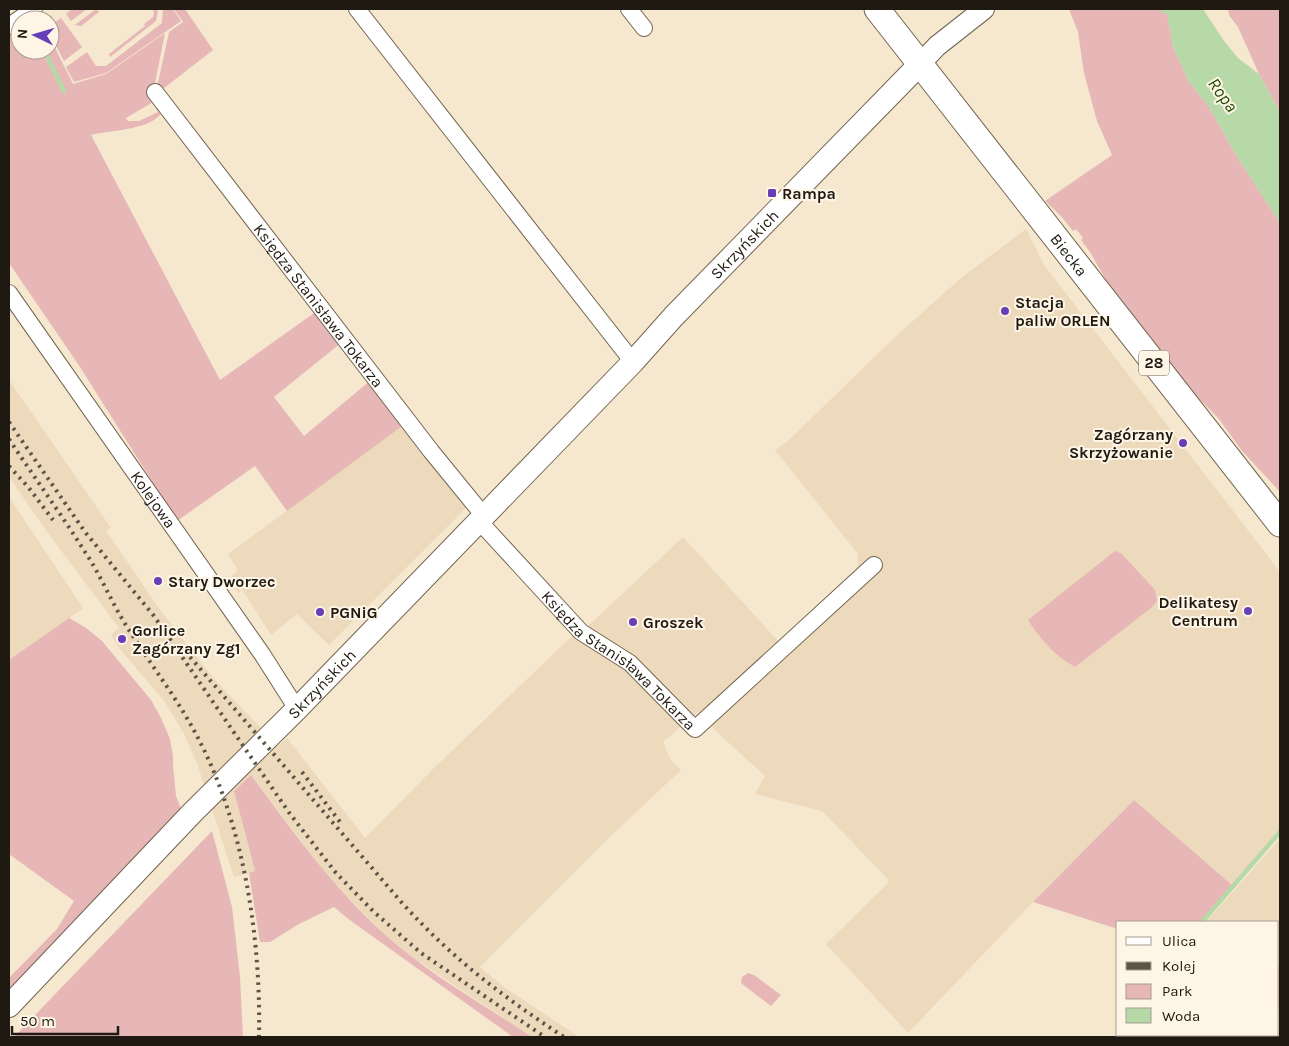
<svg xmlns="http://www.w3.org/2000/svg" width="1289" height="1046" font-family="Karla,sans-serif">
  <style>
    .built { fill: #edd9bb }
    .green { fill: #e6b7b6; fill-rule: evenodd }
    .water { fill: #b7d8a7 }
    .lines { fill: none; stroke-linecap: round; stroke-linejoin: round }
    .stream { stroke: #b7d8a7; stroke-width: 4.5 }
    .minor-casing { stroke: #726550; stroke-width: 18 }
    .tertiary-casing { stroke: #726550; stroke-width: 22 }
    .secondary-casing { stroke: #726550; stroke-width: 24 }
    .primary-casing { stroke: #726550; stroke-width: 27 }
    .minor { stroke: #fff; stroke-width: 16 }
    .tertiary { stroke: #fff; stroke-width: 20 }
    .secondary { stroke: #fff; stroke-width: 22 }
    .primary { stroke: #fff; stroke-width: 25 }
    .rail { stroke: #5c5447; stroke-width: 4; stroke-dasharray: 2.5 5; stroke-linecap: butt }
    .poi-dot { fill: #673eb6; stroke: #fef5e7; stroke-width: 2 }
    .labels { text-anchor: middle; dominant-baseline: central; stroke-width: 4; stroke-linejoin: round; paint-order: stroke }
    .shield { fill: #fef5e7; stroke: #625c51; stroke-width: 1 }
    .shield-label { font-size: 15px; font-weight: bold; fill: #1f1a11 }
    .poi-label { font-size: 16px; font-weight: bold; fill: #1f1a11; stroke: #fef5e7; text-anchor: start }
    .street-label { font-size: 16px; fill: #1f1a11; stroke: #fef5e7 }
    .water-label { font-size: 18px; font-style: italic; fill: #254d07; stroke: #fef5e7 }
  </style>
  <rect width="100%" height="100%" fill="#f6e7cf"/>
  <g class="built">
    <polygon points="1026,229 1044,265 1280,572 1280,829 1233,886 1134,800 1033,902 908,1033 826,944 888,883 887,878 822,811 755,794 765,776 718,733 698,712 663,742 671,761 681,770 614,833 480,967 504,987 579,1037 532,1037 412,957 380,930 329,878 251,775 234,791 255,872 234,877 198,766 184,734 165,702 119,648 111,635 119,628 48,533 9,477 9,380 111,528 106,531 133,570 158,607 215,680 278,746 287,738 365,838 435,767 568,640 583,626 587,627 683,537 779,642 855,570 858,564 858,554 775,450 789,440 894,338 961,278"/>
    <polygon points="405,424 468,506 329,645 297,614 271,635 242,589 239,593 227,581 238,570 228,554"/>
    <polygon points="9,497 83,608 9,660"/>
    <polygon points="1280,839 1280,962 1278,965 1278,922 1206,922"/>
    <polygon points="1280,1009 1280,1037 1245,1037 1248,1035 1278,1035 1278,1011"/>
  </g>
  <g class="green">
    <polygon points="72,9 87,9 71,21 66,14"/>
    <polygon points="96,9 99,12 81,26 75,25"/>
    <polygon points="155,9 158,11 156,21 110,57 109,54 145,26 144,24 153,17 154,12 153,10"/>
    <polygon points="163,9 173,9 181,21 106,73 74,82 66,67 87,52 96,66 106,66 162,23"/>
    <polygon points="174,9 185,9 213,50 159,92 156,92 169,32 183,22"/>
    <polygon points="1069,9 1161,9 1162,13 1167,13 1173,47 1189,82 1209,107 1236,155 1280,223 1280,492 1242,451 1219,419 1181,380 1113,292 1090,252 1081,240 1083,238 1076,229 1073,231 1061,216 1045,201 1112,155 1097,121 1084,73 1078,32"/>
    <polygon points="1228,9 1280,9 1280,112 1259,74 1238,27 1229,15"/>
    <polygon points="61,18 82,47 64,61 50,34 50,26"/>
    <path d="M20,25V50H50V38L73,84L106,74L165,33L153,93L163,110C155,130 110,130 91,135L220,380L317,311L342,342L274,397L304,436L371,380L405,424L287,511L255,466L177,521L80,367L9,263V32ZM153,102L158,112L139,121H128L126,118Z"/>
    <path d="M1115,551L1122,554L1155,590L1157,601L1151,608L1075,667C1054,655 1041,640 1028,620Z"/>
    <polygon points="69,618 86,628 102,641 151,700 161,718 170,739 173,756 173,766 176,796 181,809 9,991 9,978 57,929 74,901 9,854 9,660"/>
    <path d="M251,775C291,829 330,884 380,930C425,972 481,1003 532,1037H513L347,918L334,907L299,924L270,942H260L249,873L255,871L234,791Z"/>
    <polygon points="1134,800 1233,886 1200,922 1118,922 1118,929 1033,902"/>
    <polygon points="212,831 232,907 240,977 243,1037 14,1037"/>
    <polygon points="1280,962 1280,1009 1278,1011 1278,965"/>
    <polygon points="748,973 754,975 781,995 771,1006 741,983 742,977"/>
    <polygon points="1137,1035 1248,1035 1245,1037 1139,1037"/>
  </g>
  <polygon class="water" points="1161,9 1203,9 1224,41 1238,58 1259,74 1280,112 1280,223 1236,155 1209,107 1189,82 1173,47 1167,13 1161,13"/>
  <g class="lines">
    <g class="stream">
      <polyline points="44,50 64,91"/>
      <polyline points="1202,922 1280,832"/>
      <polyline points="1118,1037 1120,1035"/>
    </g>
    <defs>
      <g id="minor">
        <polyline points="357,9 633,362"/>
        <polyline points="629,9 644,28"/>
        <polyline points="9,26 34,9"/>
        <path id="s1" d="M155,92L431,451L484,516"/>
        <path id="s2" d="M9,293L262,654L297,709"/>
        <path id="s3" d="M479,521L581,632L630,663L695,729L874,565"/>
      </g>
      <polyline id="tertiary" points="920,64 937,46 984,9"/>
      <g id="secondary">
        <path id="s4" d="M9,1006L192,813L297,709L633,362L674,316L920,64"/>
      </g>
      <g id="primary">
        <path id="s5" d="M877,9L1280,524"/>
      </g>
    </defs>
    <use href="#minor" class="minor-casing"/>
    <use href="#tertiary" class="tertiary-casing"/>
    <use href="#secondary" class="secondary-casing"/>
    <use href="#primary" class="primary-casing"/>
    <use href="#minor" class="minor"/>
    <use href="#tertiary" class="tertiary"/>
    <use href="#secondary" class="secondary"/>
    <use href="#primary" class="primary"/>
    <g class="rail">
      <polyline points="9,422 85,532 154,616 290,814 336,873 374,912 421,953 545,1037"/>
      <path d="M9,439C34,477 61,514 85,552C100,574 110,599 124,622C147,660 176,696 197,736C244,825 261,937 259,1037"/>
      <polyline points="9,466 29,488 53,520"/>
      <path d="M190,657L403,904C453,959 502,996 564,1037"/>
      <polyline points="302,772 340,822"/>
    </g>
  </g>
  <g class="poi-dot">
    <rect x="767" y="188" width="10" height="10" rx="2.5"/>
    <circle cx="1005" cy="311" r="5"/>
    <circle cx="1183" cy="443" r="5"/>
    <circle cx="158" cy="581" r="5"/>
    <circle cx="1248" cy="611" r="5"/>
    <circle cx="320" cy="612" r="5"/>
    <circle cx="633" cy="622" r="5"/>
    <circle cx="122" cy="639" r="5"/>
  </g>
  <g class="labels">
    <rect class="shield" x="1139" y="350.5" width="30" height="25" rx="4"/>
    <g class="shield-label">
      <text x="1154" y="363">28</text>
    </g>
    <g class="poi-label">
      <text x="782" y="193">Rampa</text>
      <text x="1015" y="302">Stacja<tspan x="1015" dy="18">paliw ORLEN</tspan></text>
      <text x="1173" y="434" text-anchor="end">Zagórzany<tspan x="1173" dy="18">Skrzyżowanie</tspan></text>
      <text x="168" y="581">Stary Dworzec</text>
      <text x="1238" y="602" text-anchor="end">Delikatesy<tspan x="1238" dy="18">Centrum</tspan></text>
      <text x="330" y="612">PGNiG</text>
      <text x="643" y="622">Groszek</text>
      <text x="132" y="630">Gorlice<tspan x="132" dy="18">Zagórzany Zg1</tspan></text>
    </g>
    <g class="street-label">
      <text stroke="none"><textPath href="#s4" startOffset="1059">Skrzyńskich</textPath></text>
      <text stroke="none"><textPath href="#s5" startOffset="312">Biecka</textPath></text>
      <text stroke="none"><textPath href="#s1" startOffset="269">Księdza Stanisława Tokarza</textPath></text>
      <text stroke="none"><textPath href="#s2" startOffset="252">Kolejowa</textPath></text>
      <text stroke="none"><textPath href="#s3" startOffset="198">Księdza Stanisława Tokarza</textPath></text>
      <text stroke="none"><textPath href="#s4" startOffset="449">Skrzyńskich</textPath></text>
    </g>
    <g class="water-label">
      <text transform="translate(1223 95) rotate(54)">Ropa</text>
    </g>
  </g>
  <rect width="1289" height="1046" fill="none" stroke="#1f1a11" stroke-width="20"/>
  <rect x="1116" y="921" width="162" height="115" fill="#fef5e7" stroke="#a59d91"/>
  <rect x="1126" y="937" width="25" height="8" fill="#ffffff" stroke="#a59d91"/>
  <text x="1162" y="946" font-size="15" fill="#1f1a11">Ulica</text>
  <rect x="1126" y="962" width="25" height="8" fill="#5c5447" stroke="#a59d91"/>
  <text x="1162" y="971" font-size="15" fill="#1f1a11">Kolej</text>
  <rect x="1126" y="984" width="25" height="15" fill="#e6b7b6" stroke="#a59d91"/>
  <text x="1162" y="996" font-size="15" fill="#1f1a11">Park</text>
  <rect x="1126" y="1008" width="25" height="15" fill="#b7d8a7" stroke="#a59d91"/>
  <text x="1162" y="1021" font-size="15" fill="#1f1a11">Woda</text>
  <g transform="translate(35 35) rotate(275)"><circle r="24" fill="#fef5e7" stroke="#a59d91"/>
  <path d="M0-4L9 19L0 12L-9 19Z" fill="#673eb6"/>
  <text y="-8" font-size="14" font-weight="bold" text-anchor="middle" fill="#1f1a11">N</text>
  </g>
  <path d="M12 1026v8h106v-8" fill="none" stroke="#1f1a11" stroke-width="2.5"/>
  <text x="20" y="1026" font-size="15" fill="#1f1a11" stroke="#fef5e7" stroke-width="4" paint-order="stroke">50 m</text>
</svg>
